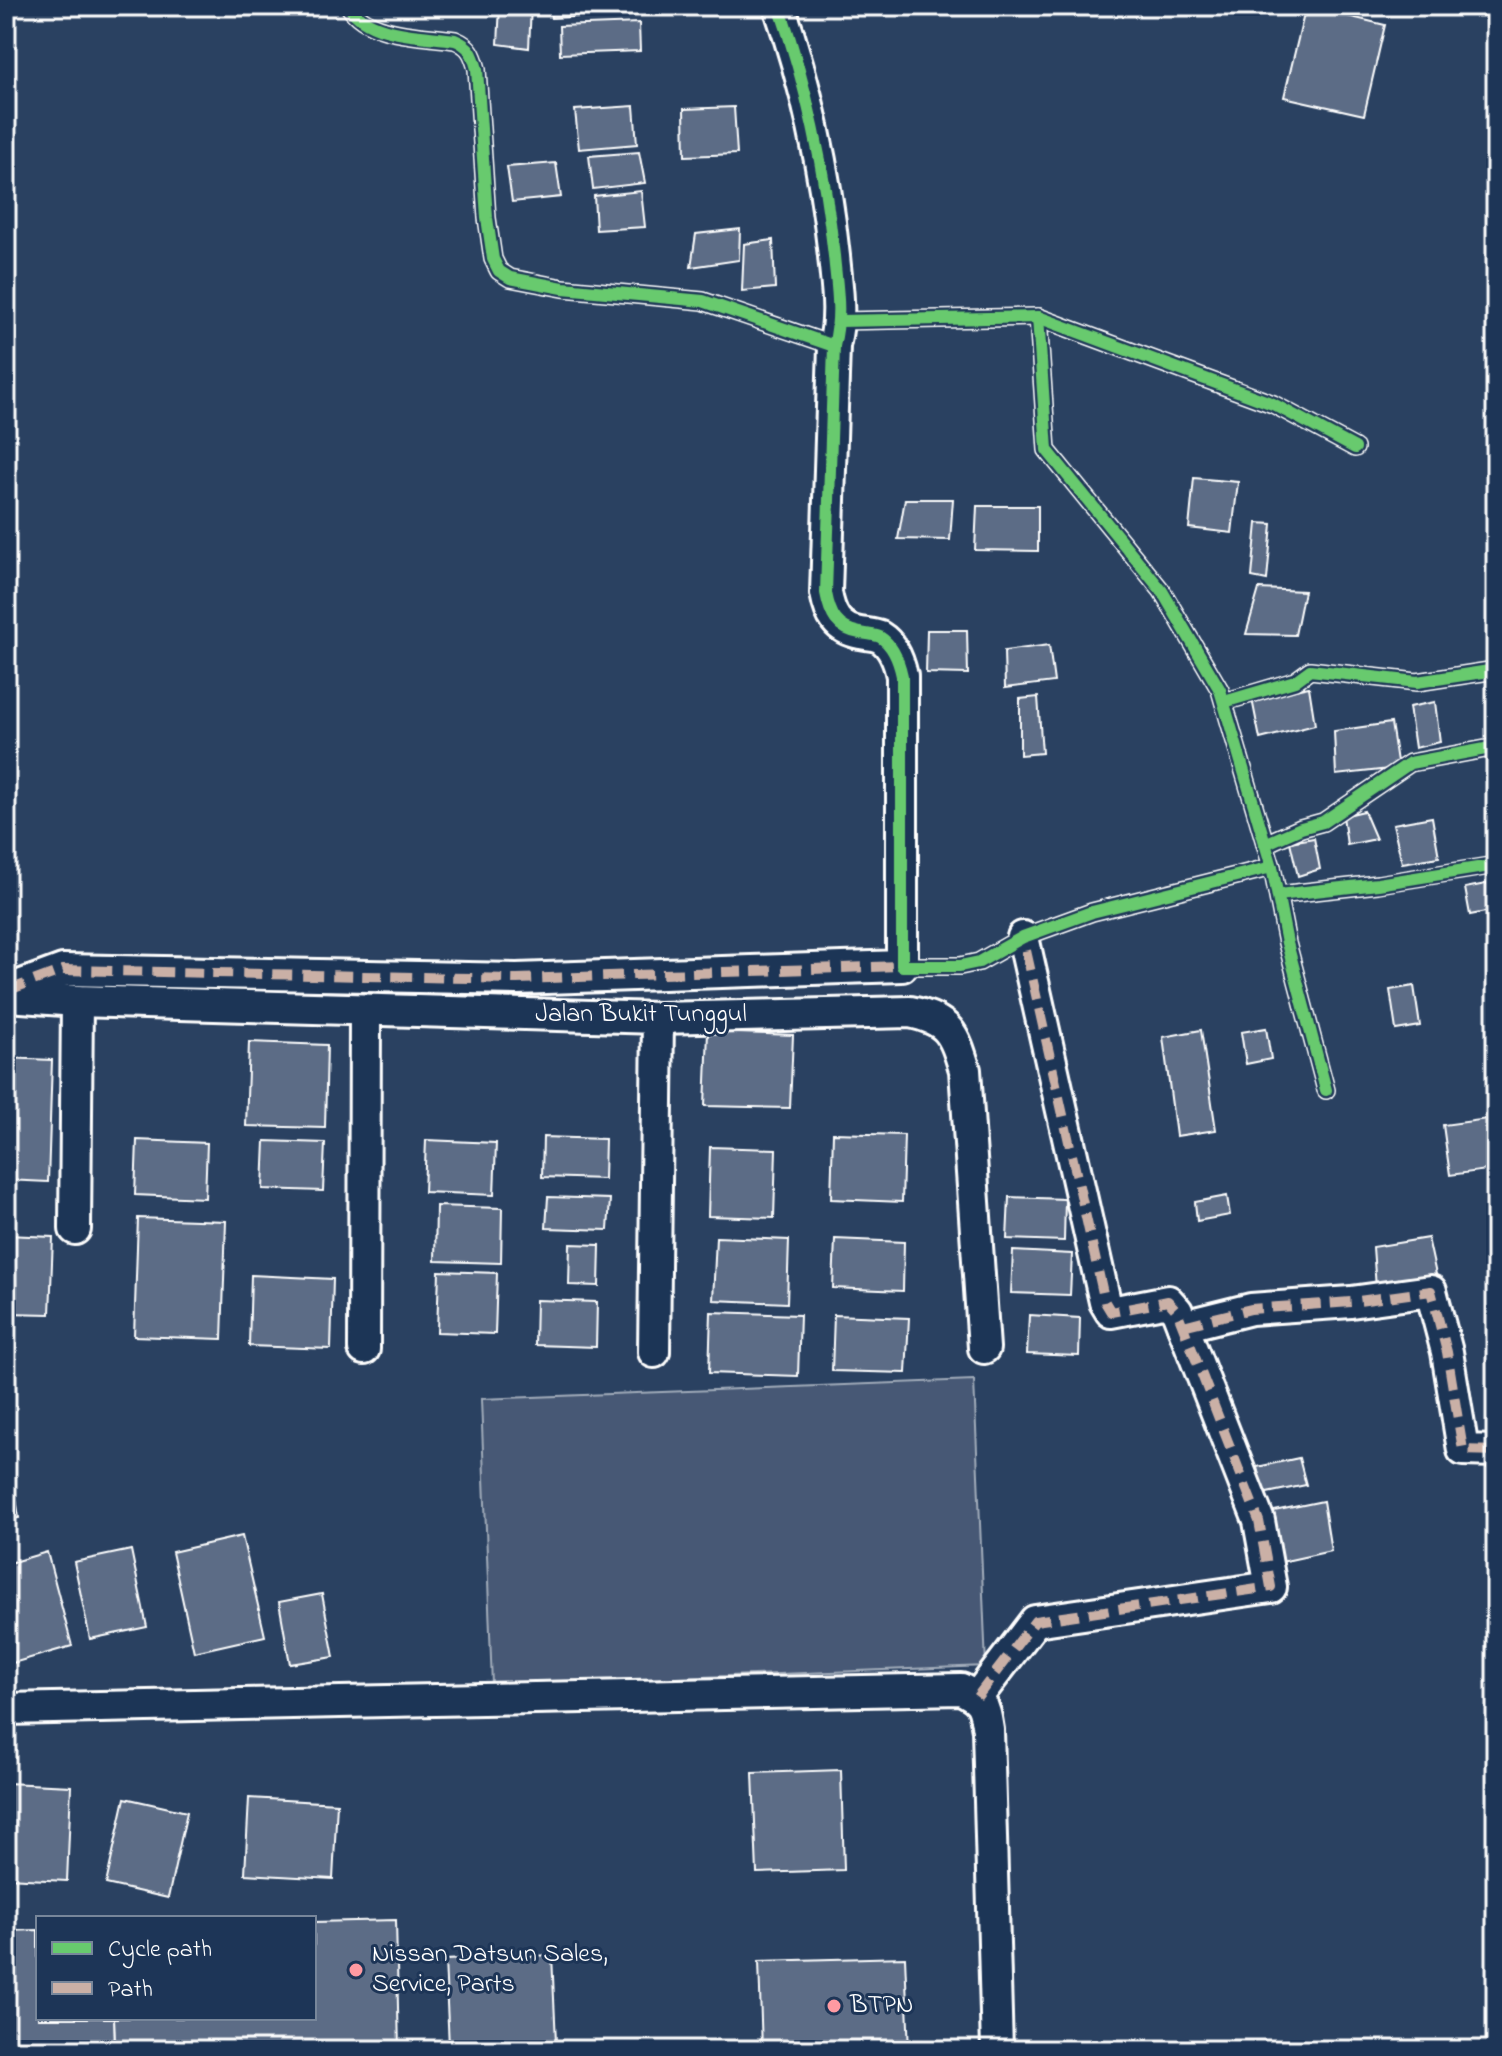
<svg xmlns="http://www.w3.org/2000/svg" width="1502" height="2056" font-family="'Indie Flower',sans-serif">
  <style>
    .green { fill: #465975; stroke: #a2acba; stroke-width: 2 }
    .building { fill: #5b6c86; stroke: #fff; stroke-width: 2 }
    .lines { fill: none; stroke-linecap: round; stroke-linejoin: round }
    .service-casing { stroke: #fff; stroke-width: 20 }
    .minor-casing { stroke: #fff; stroke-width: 36 }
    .service { stroke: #1d3557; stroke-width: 14 }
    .minor { stroke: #1d3557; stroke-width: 30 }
    .quiet { stroke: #cab0a6; stroke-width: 10; stroke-dasharray: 20 10; stroke-linecap: butt }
    .cycleway-casing { stroke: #1d3557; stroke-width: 17 }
    .cycleway { stroke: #67ca6e; stroke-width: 12 }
    .poi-dot { fill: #ff9aa2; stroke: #1d3557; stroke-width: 3 }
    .labels { text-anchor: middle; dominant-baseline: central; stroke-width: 6; stroke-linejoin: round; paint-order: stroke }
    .street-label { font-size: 26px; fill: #fff; stroke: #1d3557 }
    .poi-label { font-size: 26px; fill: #fff; stroke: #1d3557; text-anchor: start }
  </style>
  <rect width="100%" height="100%" fill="#2a4161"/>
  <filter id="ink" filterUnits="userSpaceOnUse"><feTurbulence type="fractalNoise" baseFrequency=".0125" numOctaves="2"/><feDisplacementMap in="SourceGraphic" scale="16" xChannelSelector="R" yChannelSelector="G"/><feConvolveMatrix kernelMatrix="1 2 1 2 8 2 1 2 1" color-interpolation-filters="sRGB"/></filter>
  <g filter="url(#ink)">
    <polygon class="green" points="974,1380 986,1666 492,1685 481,1399"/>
    <g class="building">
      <polygon points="6,6 103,6 103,14"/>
      <polygon points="500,6 531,6 529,48 498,44"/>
      <polygon points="550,6 611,6 612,15 551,18"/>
      <polygon points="1306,6 1385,25 1364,115 1284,97"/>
      <polygon points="639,23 640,51 560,54 559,26"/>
      <polygon points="634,106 637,144 579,149 575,110"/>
      <polygon points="734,107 737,154 685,156 684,109"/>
      <polygon points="639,152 645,183 593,189 589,156"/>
      <polygon points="556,163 561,197 512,202 507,167"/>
      <polygon points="641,191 645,227 596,230 594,196"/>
      <polygon points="740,229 739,260 691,267 696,234"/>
      <polygon points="773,240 775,288 742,291 744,244"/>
      <polygon points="1194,478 1238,482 1232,533 1189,528"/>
      <polygon points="905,499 953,499 950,540 898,539"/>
      <polygon points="977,506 1038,506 1038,551 975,550"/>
      <polygon points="1257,523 1272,524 1267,580 1252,577"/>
      <polygon points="1259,589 1304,591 1295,635 1246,634"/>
      <polygon points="927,630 967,630 968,674 926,673"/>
      <polygon points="1049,645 1054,682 1005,688 1004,651"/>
      <polygon points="1309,687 1315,725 1260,739 1252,699"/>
      <polygon points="1038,697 1042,753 1020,755 1020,699"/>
      <polygon points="1435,702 1440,742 1415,748 1409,707"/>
      <polygon points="1391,723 1398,768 1336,775 1334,731"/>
      <polygon points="1364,811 1376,839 1347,845 1343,816"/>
      <polygon points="1432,817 1439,857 1402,863 1393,824"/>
      <polygon points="1314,838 1320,869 1298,876 1290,842"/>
      <polygon points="1496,882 1496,910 1470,915 1465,888"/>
      <polygon points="1414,986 1420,1026 1396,1030 1390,990"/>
      <polygon points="1266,1028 1271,1059 1246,1064 1241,1032"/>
      <polygon points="1201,1030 1216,1130 1176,1136 1163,1037"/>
      <polygon points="708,1032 793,1035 790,1108 705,1106"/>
      <polygon points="249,1042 327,1045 325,1128 246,1126"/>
      <polygon points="6,1058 52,1060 48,1182 6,1180"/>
      <polygon points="1487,1119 1495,1169 1450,1175 1443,1125"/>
      <polygon points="833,1133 904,1135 902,1202 831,1199"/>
      <polygon points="543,1137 605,1139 604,1179 542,1177"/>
      <polygon points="137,1140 207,1143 205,1198 135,1195"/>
      <polygon points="426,1140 496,1143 494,1195 424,1192"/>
      <polygon points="265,1141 325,1143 323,1191 263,1189"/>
      <polygon points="710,1147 776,1149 774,1218 708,1216"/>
      <polygon points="1227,1196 1230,1215 1197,1221 1195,1202"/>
      <polygon points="548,1197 610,1199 608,1230 546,1228"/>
      <polygon points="1009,1197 1065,1199 1064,1241 1007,1239"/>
      <polygon points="436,1206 502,1208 501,1263 435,1261"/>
      <polygon points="138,1218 226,1221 222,1339 134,1336"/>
      <polygon points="6,1235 53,1237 50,1314 6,1313"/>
      <polygon points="716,1237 789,1240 787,1303 713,1300"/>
      <polygon points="1428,1238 1437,1279 1376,1288 1373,1247"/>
      <polygon points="835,1239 904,1242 903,1291 833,1288"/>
      <polygon points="570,1244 600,1245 599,1286 569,1285"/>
      <polygon points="1013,1251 1072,1254 1070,1295 1011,1293"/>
      <polygon points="439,1271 497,1273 495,1334 437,1332"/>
      <polygon points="251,1275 333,1279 331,1349 249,1346"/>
      <polygon points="536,1300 597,1302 596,1347 535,1345"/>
      <polygon points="711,1312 800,1315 798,1376 709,1373"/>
      <polygon points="834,1315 909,1318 906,1373 832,1371"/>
      <polygon points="1029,1315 1080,1318 1079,1356 1027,1354"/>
      <polygon points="6,1434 19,1518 6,1520"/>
      <polygon points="1299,1458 1306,1485 1262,1494 1257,1467"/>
      <polygon points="1323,1501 1331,1551 1281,1562 1274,1511"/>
      <polygon points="242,1536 265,1636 194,1652 172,1552"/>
      <polygon points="131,1550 147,1627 90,1639 74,1562"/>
      <polygon points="47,1552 72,1646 6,1665 6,1564"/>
      <polygon points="322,1594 334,1657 290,1664 279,1602"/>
      <polygon points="841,1770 844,1870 757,1873 753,1773"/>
      <polygon points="6,1783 71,1786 67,1881 6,1878"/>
      <polygon points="125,1798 187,1812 168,1898 106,1884"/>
      <polygon points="249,1798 337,1803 333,1879 245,1874"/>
      <polygon points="396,1920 399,2050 115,2050 114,2018 314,2018 314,1922"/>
      <polygon points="38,1930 38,2018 114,2018 115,2050 6,2050 6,1931"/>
      <polygon points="552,1955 556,2042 449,2046 445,1960"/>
      <polygon points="905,1957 909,2050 762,2050 759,1961"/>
    </g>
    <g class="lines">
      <defs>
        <g id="service">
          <path d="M349,6C368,37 423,35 455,40C470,46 473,54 477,69L487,218L493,259L499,271L510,278L563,288L703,301L834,346"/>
          <polyline points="1038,317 1047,450 1162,591 1220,690 1272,867 1287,943 1326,1090"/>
          <polyline points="840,321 1038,317 1273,404 1355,448"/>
          <polyline points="1224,702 1295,681 1310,670 1417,682 1496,670"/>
          <polyline points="1265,844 1301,828 1323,822 1410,763 1496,747"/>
          <polyline points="1278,895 1378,884 1496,865"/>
          <polyline points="902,966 960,966 979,962 1023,937 1092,912 1272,867"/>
        </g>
        <g id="minor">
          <path d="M6,991L63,970L517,979L902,966V676C899,662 893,645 880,637C875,635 866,634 860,633C837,629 830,615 826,593L834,346C842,313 837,289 834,256C825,171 807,87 779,6"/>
          <path d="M8,996L77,1001L658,1018L910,1012C950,1020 954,1034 965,1070L984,1348"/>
          <polyline points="75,1229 77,1001"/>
          <polyline points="1183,1326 1251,1309 1351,1302 1431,1291 1447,1352 1463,1450 1496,1451"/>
          <polyline points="364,1349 365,1010"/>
          <polyline points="654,1352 658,1018"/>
          <polyline points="977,1697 1035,1621 1271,1587 1259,1521 1177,1311 1168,1301 1111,1312 1105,1302 1023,937"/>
          <path d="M6,1709L961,1689C984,1700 984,1706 988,1730L997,2050"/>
        </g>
      </defs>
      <use href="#service" class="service-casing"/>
      <use href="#minor" class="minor-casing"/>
      <use href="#service" class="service"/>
      <use href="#minor" class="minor"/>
      <g class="quiet">
        <polyline points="6,991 63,970 517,979 902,966 902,959"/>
        <polyline points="1183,1326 1251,1309 1351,1302 1431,1291 1447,1352 1463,1450 1496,1451"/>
        <polyline points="977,1697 1035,1621 1271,1587 1259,1521 1177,1311 1168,1301 1111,1312 1105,1302 1023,937"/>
      </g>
      <defs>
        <g id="cycleway">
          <path d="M349,6C368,37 423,35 455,40C470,46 473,54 477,69L487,218L493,259L499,271L510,278L563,288L703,301L834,346"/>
          <path d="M779,6C807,87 825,171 834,256C837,289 842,313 834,346L826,593C830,615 837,629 860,633C866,634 875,635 880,637C893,645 899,662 902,676V966H960L979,962L1023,937L1092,912L1272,867"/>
          <polyline points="1038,317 1047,450 1162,591 1220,690 1272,867 1287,943 1326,1090"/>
          <polyline points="840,321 1038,317 1273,404 1355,448"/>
          <polyline points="1224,702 1295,681 1310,670 1417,682 1496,670"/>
          <polyline points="1265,844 1301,828 1323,822 1410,763 1496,747"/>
          <polyline points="1278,895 1378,884 1496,865"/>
        </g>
      </defs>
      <use href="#cycleway" class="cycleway-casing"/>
      <use href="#cycleway" class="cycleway"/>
    </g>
  </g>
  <g class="poi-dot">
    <circle cx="356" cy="1970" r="8"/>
    <circle cx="834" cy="2006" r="8"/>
  </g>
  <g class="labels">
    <g class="street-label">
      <text x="641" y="1015">Jalan Bukit Tunggul</text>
    </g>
    <g class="poi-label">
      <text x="372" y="1955">Nissan Datsun Sales,<tspan x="372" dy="30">Service, Parts</tspan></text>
      <text x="850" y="2006">BTPN</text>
    </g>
  </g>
  <rect width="1502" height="2056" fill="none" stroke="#1d3557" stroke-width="32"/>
  <rect x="16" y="16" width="1470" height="2024" fill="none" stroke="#fff" stroke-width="3" filter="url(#ink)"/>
  <rect x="36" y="1916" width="280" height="104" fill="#1d3557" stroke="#77869a" stroke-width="2"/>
  <rect x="52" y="1942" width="40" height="12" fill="#67ca6e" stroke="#77869a" stroke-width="2"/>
  <text x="108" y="1956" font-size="24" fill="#ffffff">Cycle path</text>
  <rect x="52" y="1982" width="40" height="12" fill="#cab0a6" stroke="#77869a" stroke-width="2"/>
  <text x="108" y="1996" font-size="24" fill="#ffffff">Path</text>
</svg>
